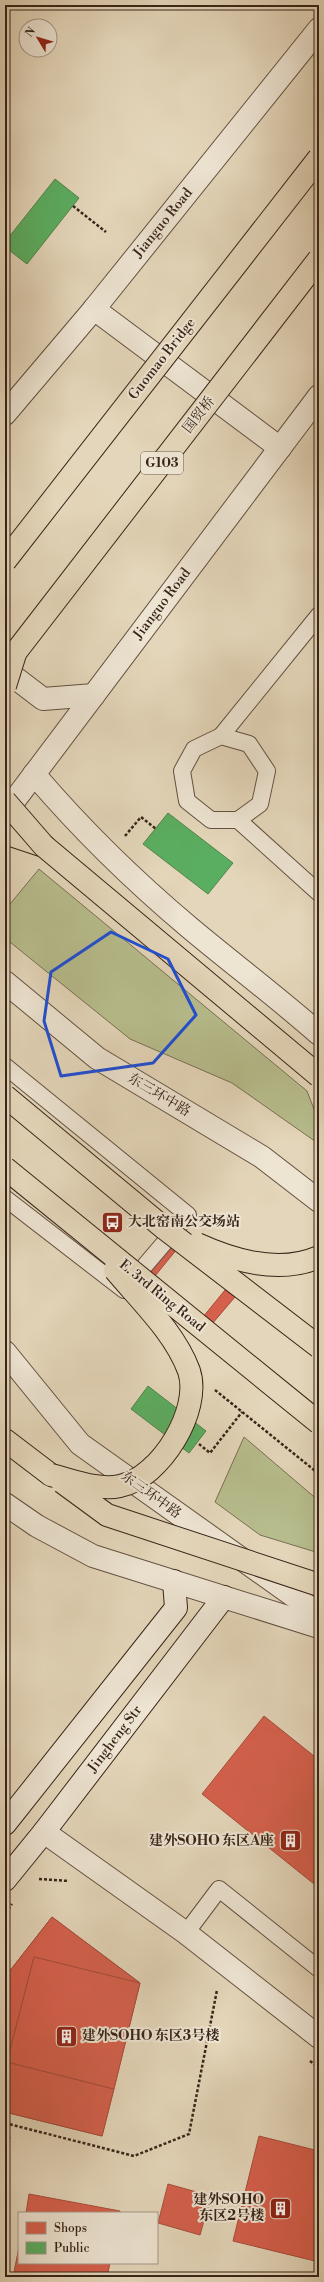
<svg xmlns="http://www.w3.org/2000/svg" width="324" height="2282" font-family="'Libre Bodoni','Noto Serif SC',serif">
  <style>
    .green { fill: #b7bd8d; stroke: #787052 }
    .shops { fill: #d6604d; stroke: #a74e3d }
    .public { fill: #5aae61; stroke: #50854b }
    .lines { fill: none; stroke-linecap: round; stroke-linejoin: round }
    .service-casing { stroke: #635040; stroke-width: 18 }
    .minor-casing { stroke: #635040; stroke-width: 24 }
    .tertiary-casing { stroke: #635040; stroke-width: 24 }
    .secondary-casing { stroke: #382418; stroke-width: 24 }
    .trunk-casing { stroke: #382418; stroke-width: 24 }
    .path { stroke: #382418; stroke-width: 2.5; stroke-dasharray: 3 2; stroke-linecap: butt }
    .service { stroke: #ede4d2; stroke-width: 16 }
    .minor { stroke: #ede4d2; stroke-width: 22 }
    .tertiary { stroke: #ede4d2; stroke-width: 22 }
    .secondary { stroke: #ede4d2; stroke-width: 22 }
    .trunk { stroke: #e4d6ba; stroke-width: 22 }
    .trunk-bridge-casing { stroke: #382418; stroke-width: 24; stroke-linecap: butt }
    .trunk-bridge { stroke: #e4d6ba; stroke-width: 22 }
    .marked { fill: none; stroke: #1d4ed8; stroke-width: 3; stroke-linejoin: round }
    .labels { text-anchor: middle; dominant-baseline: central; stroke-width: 4; stroke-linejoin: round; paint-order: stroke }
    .shield { fill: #ede4d2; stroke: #6e5e50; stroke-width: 1 }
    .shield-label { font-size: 13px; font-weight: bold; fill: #382418 }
    .street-label { font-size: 14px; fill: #382418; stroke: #ede4d2 }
    .poi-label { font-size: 14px; font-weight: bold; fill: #382418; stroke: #ede4d2; text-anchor: start }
  </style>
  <rect width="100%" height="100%" fill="#e4d6ba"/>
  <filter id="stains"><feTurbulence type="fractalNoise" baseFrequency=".005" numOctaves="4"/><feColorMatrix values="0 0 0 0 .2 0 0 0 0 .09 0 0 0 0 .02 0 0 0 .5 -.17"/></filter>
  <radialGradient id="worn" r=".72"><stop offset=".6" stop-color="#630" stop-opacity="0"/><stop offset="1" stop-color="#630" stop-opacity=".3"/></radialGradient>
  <g class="green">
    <polygon points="39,869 307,1091 319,1122 319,1144 232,1083 130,1039 5,938 5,910"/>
    <polygon points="244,1437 319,1501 319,1553 260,1535 215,1502"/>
  </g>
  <g class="shops">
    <polygon points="168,1242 177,1249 155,1276 146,1269"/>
    <polygon points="225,1290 235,1297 212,1324 203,1317"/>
    <polygon points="264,1716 319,1760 319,1888 202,1794"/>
    <polygon points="52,1917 140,1983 102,2136 5,2112 5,1977"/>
    <polygon points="52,1917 140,1983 34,1957 7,2062 114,2089 102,2136 5,2112 5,1977"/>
    <polygon points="34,1957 140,1983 114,2089 7,2062"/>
    <polygon points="259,2136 319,2151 319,2262 233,2241"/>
    <polygon points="5,2137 10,2137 5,2156"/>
    <polygon points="5,2137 10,2137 5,2156"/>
    <polygon points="168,2184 211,2196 200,2235 158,2223"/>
    <polygon points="29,2194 120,2211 120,2213 26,2213"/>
    <polygon points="19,2247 19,2263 110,2263 107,2277 13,2277"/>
  </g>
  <g class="public">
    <polygon points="55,179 79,198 27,264 5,247 5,242"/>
    <polygon points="168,813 233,863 208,894 143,844"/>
    <polygon points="148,1386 206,1431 189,1453 131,1409"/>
  </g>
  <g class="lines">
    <defs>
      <g id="service">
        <polygon points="221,736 249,744 267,771 260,804 238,820 211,820 187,801 182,771 194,749"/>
        <polyline points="221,736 319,615"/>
        <polyline points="238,820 319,893"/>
        <polyline points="5,1066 188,1215 124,1290 5,1198"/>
        <polyline points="186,1933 219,1889 319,1969"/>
      </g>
      <polyline id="minor" points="44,1832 186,1933 319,2037"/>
      <g id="tertiary">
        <polyline points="94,309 280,448"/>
        <polyline points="5,414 94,309 319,29"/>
        <polyline points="5,670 43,699 94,695"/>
        <path d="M34,774C81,829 134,881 190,928C233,964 277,997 319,1034"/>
        <polyline points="5,813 319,396"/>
        <polyline points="5,982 97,1058 262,1157 319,1201"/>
        <polyline points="5,1352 80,1444 319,1614"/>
        <polyline points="5,1504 37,1526 93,1556 319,1627"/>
      </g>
      <g id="secondary">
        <polyline points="5,1824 176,1608 174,1581"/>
        <polyline points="5,1880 44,1832 224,1597"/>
      </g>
      <g id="trunk">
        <polyline points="5,833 44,846"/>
        <polyline points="5,1440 51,1475"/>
      </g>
    </defs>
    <use href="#service" class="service-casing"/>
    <use href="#minor" class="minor-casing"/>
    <use href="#tertiary" class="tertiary-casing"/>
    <use href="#secondary" class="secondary-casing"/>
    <use href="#trunk" class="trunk-casing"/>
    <g class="path">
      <polyline points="73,206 106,232"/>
      <polyline points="125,836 141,817 156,829"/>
      <polyline points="215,1390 319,1474"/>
      <polyline points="199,1444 210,1453 242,1412"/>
      <polyline points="39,1879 69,1881"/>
      <polyline points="5,1913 12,1904"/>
      <polyline points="310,2061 319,2068"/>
      <polyline points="5,2123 134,2156 189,2134 217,1990"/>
    </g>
    <use href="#service" class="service"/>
    <use href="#minor" class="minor"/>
    <use href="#tertiary" class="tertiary"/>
    <use href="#secondary" class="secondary"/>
    <use href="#trunk" class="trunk"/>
    <defs>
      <g id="trunk-bridge">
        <polyline points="5,561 319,158"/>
        <polyline points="5,666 319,259"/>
        <polyline points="5,686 15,654"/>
        <polyline points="5,801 44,846 319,1076"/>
        <polyline points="5,1096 164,1228 319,1347"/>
        <polyline points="5,1168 319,1423"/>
        <path d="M197,1244C234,1261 280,1274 319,1257"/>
        <path d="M51,1475C72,1480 98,1491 120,1486C160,1478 202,1410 189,1371C175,1333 141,1301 115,1270"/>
        <polyline points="62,1482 107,1515 319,1585"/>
      </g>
    </defs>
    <use href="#trunk-bridge" class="trunk-bridge-casing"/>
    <use href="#trunk-bridge" class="trunk-bridge"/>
  </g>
  <path class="marked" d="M111,932L168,959L196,1015L153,1063L61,1076L44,1021L51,972Z"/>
  <defs>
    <symbol id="bus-square" viewBox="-11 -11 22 22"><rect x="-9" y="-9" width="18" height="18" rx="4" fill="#8f2418" stroke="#ede4d2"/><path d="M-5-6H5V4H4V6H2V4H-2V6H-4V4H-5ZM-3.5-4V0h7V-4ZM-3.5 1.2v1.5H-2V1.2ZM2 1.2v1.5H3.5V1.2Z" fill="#fff"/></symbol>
    <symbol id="building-square" viewBox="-11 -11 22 22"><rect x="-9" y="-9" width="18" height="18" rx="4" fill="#8f2418" stroke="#ede4d2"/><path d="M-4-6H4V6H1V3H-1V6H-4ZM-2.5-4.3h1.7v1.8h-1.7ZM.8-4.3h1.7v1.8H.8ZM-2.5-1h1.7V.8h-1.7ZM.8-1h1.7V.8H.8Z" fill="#fff"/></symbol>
  </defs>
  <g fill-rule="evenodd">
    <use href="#bus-square" x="100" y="1210" width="25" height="25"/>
    <use href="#building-square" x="278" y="1828" width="25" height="25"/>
    <use href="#building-square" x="54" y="2024" width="25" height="25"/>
    <use href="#building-square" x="268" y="2196" width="25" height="25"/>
  </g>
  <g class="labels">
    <rect class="shield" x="141" y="452" width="42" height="22" rx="3"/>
    <g class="shield-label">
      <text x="162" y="463">G103</text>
    </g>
    <g class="street-label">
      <text transform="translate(163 223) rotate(-51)">Jianguo Road</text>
      <text transform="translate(162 359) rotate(-52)">Guomao Bridge</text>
      <text transform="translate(199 415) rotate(-52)">国贸桥</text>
      <text transform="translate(162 604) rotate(-53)">Jianguo Road</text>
      <text transform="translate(159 1095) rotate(31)">东三环中路</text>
      <text transform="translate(162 1296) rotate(39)">E. 3rd Ring Road</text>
      <text transform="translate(151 1495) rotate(36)">东三环中路</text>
      <text transform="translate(115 1739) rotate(-53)">Jingheng Str</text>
    </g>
    <g class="poi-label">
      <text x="128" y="1222">大北窑南公交场站</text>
      <text x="274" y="1841" text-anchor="end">建外SOHO 东区A座</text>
      <text x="82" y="2036">建外SOHO 东区3号楼</text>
      <text x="264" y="2200" text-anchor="end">建外SOHO<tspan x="264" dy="16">东区2号楼</tspan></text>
    </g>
  </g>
  <rect width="324" height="2282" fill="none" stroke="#e4d6ba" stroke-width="20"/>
  <rect x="6" y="6" width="312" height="2270" fill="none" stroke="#382418" stroke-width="2"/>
  <rect x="10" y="10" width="304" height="2262" fill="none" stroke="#382418"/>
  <rect x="18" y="2212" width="140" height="52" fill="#ede4d2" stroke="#a59788"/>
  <rect x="26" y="2222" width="20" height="12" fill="#d6604d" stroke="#a59788"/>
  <text x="54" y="2232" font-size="12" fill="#382418">Shops</text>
  <rect x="26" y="2242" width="20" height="12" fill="#5aae61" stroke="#a59788"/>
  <text x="54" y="2252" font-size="12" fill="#382418">Public</text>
  <g transform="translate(38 38) rotate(308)"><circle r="19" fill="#ede4d2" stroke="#a59788"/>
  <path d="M0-3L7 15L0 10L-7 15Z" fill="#8f2418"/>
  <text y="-6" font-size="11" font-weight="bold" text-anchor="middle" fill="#382418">N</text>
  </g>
  <rect width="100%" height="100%" filter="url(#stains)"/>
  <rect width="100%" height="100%" fill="url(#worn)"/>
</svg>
